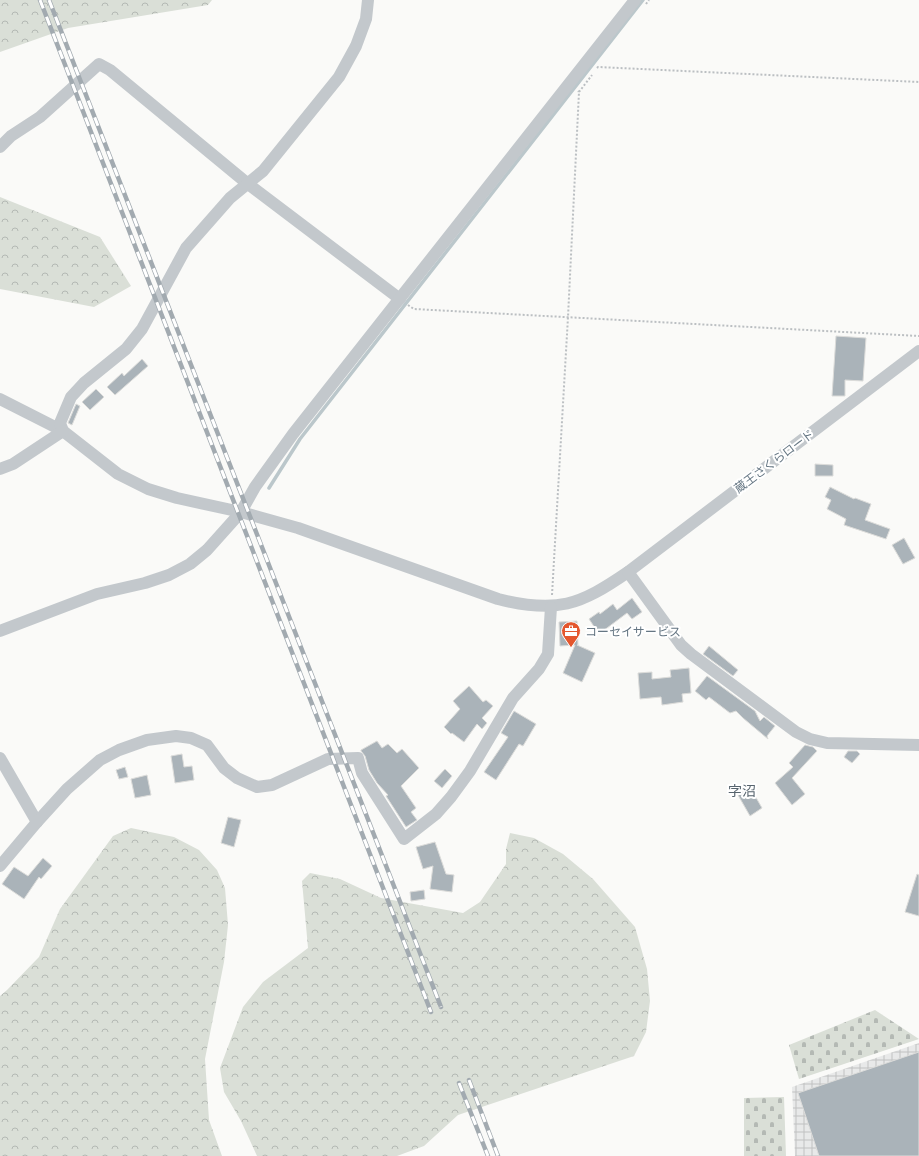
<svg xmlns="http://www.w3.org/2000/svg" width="919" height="1156" font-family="Lato,'Noto Sans JP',sans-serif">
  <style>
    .industrial { fill: url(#industrial-grid) }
    .forest { fill: url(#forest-crowns) }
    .cemetery { fill: url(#cemetery-stones) }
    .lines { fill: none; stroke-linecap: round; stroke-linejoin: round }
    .stream { stroke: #bbc7cb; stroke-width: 3.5 }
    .building { fill: #aab3b9; stroke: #dcdcda }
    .path { stroke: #bbbfc2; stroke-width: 2; stroke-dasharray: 2 2; stroke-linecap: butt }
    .minor { stroke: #c3c8cc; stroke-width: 12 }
    .rail-casing { stroke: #a2aab0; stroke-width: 4.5 }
    .rail { stroke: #fff; stroke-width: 3; stroke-dasharray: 9; stroke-linecap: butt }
    .labels { text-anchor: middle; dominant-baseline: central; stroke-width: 4; stroke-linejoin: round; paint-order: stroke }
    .street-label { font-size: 12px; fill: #657683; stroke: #fff }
    .poi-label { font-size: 12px; fill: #657683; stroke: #fff; text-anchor: start }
    .quarter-label { font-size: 14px; fill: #57646e; stroke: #fff }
  </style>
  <defs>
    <pattern id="industrial-grid" width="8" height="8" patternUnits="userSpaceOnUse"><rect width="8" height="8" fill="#e8e9e9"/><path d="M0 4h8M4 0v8" fill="none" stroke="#c0c1c2"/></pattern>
    <pattern id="forest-crowns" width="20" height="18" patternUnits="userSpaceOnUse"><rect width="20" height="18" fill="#dadfd7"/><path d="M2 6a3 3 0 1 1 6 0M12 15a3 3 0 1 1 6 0" fill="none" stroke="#b4b9b4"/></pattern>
    <pattern id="cemetery-stones" width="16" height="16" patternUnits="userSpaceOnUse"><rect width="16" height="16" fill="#dadfd7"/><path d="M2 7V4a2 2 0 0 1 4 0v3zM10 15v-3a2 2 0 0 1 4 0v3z" fill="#b4b9b4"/></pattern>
  </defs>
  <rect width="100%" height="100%" fill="#fafaf8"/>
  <polygon class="industrial" points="919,1043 919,1156 795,1156 792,1087"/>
  <g class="forest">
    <polygon points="0,0 212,0 208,5 68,28 0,52"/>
    <polygon points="0,197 100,237 131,286 94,307 0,289"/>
    <polygon points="131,828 174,837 199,850 217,870 225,888 228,925 224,962 205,1059 209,1120 222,1156 0,1156 0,996 7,990 39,957 60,909 113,836"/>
    <polygon points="510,833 534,838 563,854 593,879 635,927 647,969 650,1001 646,1032 634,1056 458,1115 424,1146 397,1156 257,1156 241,1121 224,1092 220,1068 243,1007 263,982 308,948 302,881 310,873 340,879 381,898 463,913 480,902 506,864 506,849"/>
  </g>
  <g class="cemetery">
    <polygon points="875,1010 919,1039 799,1079 789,1045"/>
    <polygon points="784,1097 786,1156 744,1156 744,1098"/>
  </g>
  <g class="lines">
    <polyline class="stream" points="269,488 300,439 643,0"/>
  </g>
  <g class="building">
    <polygon points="836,336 866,338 863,381 845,380 845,396 832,396"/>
    <polygon points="142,359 148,366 115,395 107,387 122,373 124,376"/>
    <polygon points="96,389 104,397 90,410 82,402"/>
    <polygon points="76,404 80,406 72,425 68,423"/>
    <polygon points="815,464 833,465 833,476 815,476"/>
    <polygon points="830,487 854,499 855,498 871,504 865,520 890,529 886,539 844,525 846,519 827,509 831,500 825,497"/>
    <polygon points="904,538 915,558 903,564 892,545"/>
    <polygon points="632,598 642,612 632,619 627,613 599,634 589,619 599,612 600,614 613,604 617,610"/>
    <polygon points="577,621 578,645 577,645 595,653 582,682 563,673 575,645 560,646 559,622"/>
    <polygon points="709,646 738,670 733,676 703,654"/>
    <polygon points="689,668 691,693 682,694 683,702 662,705 661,697 640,699 638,673 652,672 652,679 671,677 670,670"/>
    <polygon points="707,676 755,711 760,721 764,717 775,726 767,736 768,739 743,718 736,711 730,713 709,697 706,700 695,691"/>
    <polygon points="469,686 483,702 486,700 493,706 482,718 487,723 482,729 477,724 464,742 452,733 451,734 444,727 460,709 453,701"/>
    <polygon points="514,711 536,724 523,746 519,744 496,780 484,772 508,737 501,733"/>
    <polygon points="377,741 382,748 388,744 397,753 402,749 419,768 401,786 416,808 411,812 417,820 406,827 386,796 388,795 377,783 369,770 365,756 361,751 361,750"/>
    <polygon points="805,745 813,747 817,751 792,778 805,794 792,805 775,783 793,767 789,763"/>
    <polygon points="848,751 857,751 860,754 852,763 844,757"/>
    <polygon points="182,754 184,767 192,766 194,780 175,783 171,756"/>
    <polygon points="125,767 128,777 119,779 116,770"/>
    <polygon points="445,769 452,776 442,788 434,781"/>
    <polygon points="147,775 151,795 135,798 131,779"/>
    <polygon points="750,787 762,808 750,816 738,795"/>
    <polygon points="228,817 241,820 234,847 221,843"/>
    <polygon points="435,842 446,874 454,875 452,892 430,889 433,866 423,869 416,847"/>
    <polygon points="43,858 52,866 41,879 39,877 24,899 2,884 14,867 28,876"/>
    <polygon points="917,874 919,875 919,916 905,912"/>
    <polygon points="424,890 425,899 411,901 410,892"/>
    <polygon points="919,1052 919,1156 819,1156 798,1093"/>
  </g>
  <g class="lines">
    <g class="path">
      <polyline points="646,4 649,0"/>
      <polyline points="597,68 598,67 919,82"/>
      <polyline points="579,92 592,75"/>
      <polyline points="408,305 414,309 919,336"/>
      <polyline points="552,595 568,317 579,92 578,91"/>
    </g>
    <g class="minor">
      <polyline points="0,147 11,136 40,117 99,64 110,70 248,184 400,299"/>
      <path d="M0,399L63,431L118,474L148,489L177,498L241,512L298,528L498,599C557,614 580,605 628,572L919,351"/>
      <polyline points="63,431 60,423 71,397 84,383 126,349 142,329 186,248 230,198 263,171 339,77 356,46 366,19 368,0"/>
      <polyline points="0,469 13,464 63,431"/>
      <polyline points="628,572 681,645 691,654 796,732 810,739 827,743 919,745"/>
      <polyline points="0,631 97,594 145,583 169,575 190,564 207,550 241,512 255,487 293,434 635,0"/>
      <polyline points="0,758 37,822"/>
      <polyline points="0,866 37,822 67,789 100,760 119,750 147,740 176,736 191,738 207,745 224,768 237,778 257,787 272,785 328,759 358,758 362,773 404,839 436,814 451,797 470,771 513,698 539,669 548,654 551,607"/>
    </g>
    <defs>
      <g id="rail">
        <polyline points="40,0 431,1012"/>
        <polyline points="49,0 441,1007"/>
        <polyline points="469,1080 498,1156"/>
        <polyline points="459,1083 488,1156"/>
      </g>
    </defs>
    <use href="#rail" class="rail-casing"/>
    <use href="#rail" class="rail"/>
  </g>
  <defs>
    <symbol id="office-pin" viewBox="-11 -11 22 30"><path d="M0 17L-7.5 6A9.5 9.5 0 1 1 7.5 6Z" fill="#e4572e" stroke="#fff"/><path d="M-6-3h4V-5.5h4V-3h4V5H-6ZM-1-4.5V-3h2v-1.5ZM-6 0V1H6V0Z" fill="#fff"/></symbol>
  </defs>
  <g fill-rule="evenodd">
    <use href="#office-pin" x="560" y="620" width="22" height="30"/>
  </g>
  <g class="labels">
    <g class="street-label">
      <text transform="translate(774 461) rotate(-37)">蔵王さくらロード</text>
    </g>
    <g class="poi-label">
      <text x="585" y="631">コーセイサービス</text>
    </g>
    <g class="quarter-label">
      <text x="742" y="790">字沼</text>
    </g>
  </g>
</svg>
